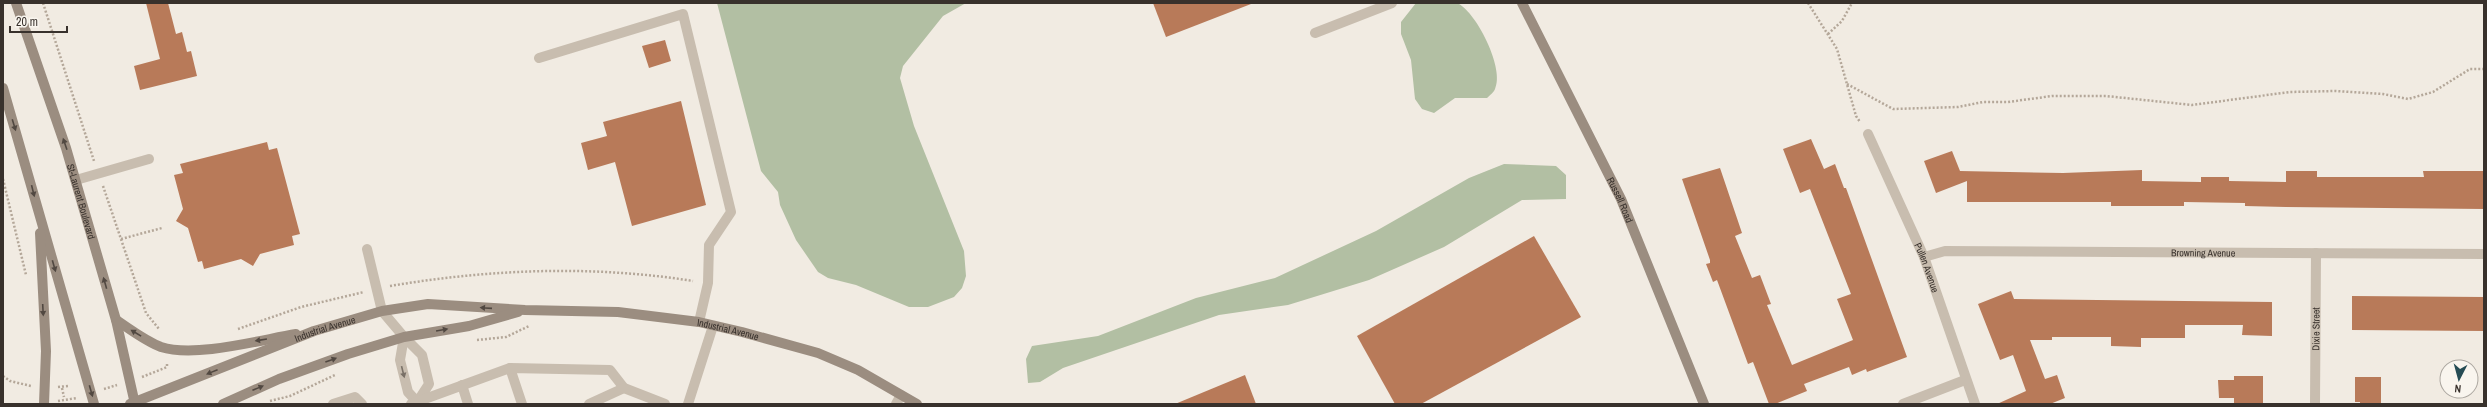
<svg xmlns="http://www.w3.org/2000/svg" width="2487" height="407" font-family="'Archivo Narrow',sans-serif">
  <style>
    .green { fill: #b2bfa3 }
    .building { fill: #b87a59 }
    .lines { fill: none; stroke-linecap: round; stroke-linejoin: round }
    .path { stroke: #b4a799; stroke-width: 2.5; stroke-dasharray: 2 2; stroke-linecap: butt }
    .lane { stroke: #c8bdaf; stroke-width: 10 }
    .street { stroke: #c8bdaf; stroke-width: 10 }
    .secondary { stroke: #9b8d80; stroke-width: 10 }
    .oneway { fill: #514841 }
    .oneway2 { fill: #797067 }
    .labels { text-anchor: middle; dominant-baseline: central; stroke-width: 3.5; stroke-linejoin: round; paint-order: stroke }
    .street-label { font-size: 10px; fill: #38312c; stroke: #f9f5ee }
  </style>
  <rect width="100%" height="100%" fill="#f1ebe2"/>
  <g class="green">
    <polygon points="717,3 966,3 943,16 903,66 900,78 914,126 964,251 966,276 962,288 954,297 928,307 909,307 856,285 828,278 818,272 796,240 780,205 778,192 761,171"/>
    <path d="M1416,3C1425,3 1452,0 1459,4C1477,14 1505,69 1495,89C1494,92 1489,96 1487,98H1455L1434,113L1422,109L1415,99L1411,60L1401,34V22Z"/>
    <polygon points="1504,164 1556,166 1566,175 1566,199 1522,200 1444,247 1369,280 1288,305 1219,315 1063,368 1040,382 1028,383 1026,359 1032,346 1098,336 1196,298 1275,278 1376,231 1469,178"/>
  </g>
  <g class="building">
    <polygon points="146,3 168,3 176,34 182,32 187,52 191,51 197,76 140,90 134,66 160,59"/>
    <polygon points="1153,3 1250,3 1251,4 1166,37"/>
    <polygon points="665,40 671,61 649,68 642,46"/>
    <polygon points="681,101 706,205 632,226 615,162 588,170 581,143 607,136 603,122"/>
    <polygon points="1811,139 1824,169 1835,164 1844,188 1846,188 1907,357 1867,372 1866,369 1852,375 1849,367 1804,384 1807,391 1775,404 1769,404 1753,362 1748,364 1717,280 1713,282 1706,264 1710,263 1710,260 1682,179 1720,168 1742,233 1735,236 1752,278 1760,275 1771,304 1767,305 1792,365 1853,340 1837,299 1851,294 1810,189 1800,193 1783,149"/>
    <polygon points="267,142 269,150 277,148 300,234 292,236 294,245 260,254 253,266 241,259 204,269 202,261 198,262 188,228 176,221 183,209 174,175 183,173 180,164"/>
    <polygon points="1952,151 1960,171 2063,173 2142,170 2142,181 2201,182 2201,177 2229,177 2229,181 2286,182 2286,171 2317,171 2317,177 2424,177 2423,171 2484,171 2484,209 2286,207 2245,206 2245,203 2184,202 2184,206 2111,206 2111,202 1967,202 1967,181 1936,193 1924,161"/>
    <polygon points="1534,236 1581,317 1421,404 1395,404 1357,336"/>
    <polygon points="2011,291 2014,299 2272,302 2272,336 2242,335 2243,325 2185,325 2185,338 2141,338 2141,347 2111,346 2111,337 2052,337 2052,340 2030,340 2045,379 2057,375 2065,398 2050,404 1997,404 2026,391 2013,355 2000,360 1978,304"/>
    <polygon points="2352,296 2484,297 2484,331 2352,330"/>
    <polygon points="1245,375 1256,404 1175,404"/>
    <polygon points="2234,376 2263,376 2263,404 2234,404 2234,398 2219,398 2218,380 2234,380"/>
    <polygon points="2355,377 2381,377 2381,404 2360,404 2360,402 2355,402"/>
  </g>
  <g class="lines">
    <g class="path">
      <polyline points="43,3 94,161"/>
      <polyline points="1808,3 1837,49 1856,116 1860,122"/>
      <polyline points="2000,4 2000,3"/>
      <polyline points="1828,34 1842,21 1852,3"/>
      <polyline points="1847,84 1893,109 1958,107 1983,102 2008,102 2052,96 2106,96 2192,105 2290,92 2336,91 2383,94 2408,99 2433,92 2470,69 2484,69"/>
      <polyline points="3,179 26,275"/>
      <polyline points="103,186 146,313 159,329"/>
      <polyline points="121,239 162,228"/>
      <path d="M390,286C491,269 592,265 693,281"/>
      <polyline points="238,329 301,307 364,292"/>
      <polyline points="477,340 506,337 529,326"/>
      <polyline points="3,376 10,381 31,386"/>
      <polyline points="142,377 167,367 167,363"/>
      <polyline points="58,387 68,386"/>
      <polyline points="62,388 64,397"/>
      <polyline points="104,389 117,385"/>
      <polyline points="58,401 77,398"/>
      <polyline points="270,401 290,396 335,375"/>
    </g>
    <g class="lane">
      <polyline points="1315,33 1392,3"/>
      <polyline points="539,58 683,14 731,212 709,245 708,283 699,322"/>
      <polyline points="76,180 149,159"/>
      <polyline points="367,249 382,311 404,337 422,355 429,384 418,401"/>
      <polyline points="404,337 400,360 408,392 419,404"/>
      <polyline points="510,368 522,404"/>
      <polyline points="462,385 468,404"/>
      <polyline points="333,404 355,397 362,404"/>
      <polyline points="411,404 510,368 610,370 624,388 665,404"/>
      <polyline points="589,404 624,388"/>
      <polyline points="688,404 713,326"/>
      <polyline points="896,404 901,395"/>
    </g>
    <g class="street">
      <path id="s1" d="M1868,134L1924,257L1975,404"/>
      <path id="s2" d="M1924,257L1945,251L2484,254"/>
      <polyline points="1903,404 1965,380"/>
      <path id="s3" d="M2315,404L2316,253"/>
    </g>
    <g class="secondary">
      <path id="s4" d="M16,3L66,148L116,320L135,404"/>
      <path id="s5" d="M1522,3L1621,199L1704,404"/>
      <polyline points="3,88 94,404"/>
      <polyline points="40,233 46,351 44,404"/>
      <path d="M116,320C130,329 145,341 161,347C195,358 260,340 296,334"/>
      <path id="s6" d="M130,404L314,331L382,311L428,304L525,310L618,312L699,322L742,332L818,353L858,370L917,404"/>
      <polyline points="223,404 279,379 348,354 404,337 469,326 518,312"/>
    </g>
  </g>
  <defs><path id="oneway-solid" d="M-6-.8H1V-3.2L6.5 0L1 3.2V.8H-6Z"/></defs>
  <g class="oneway">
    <use href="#oneway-solid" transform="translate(14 125) rotate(73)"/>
    <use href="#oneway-solid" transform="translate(65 144) rotate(-109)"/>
    <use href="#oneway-solid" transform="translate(33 191) rotate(76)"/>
    <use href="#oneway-solid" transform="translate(54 266) rotate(74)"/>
    <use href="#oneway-solid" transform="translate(105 283) rotate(-106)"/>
    <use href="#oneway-solid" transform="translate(486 308) rotate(-176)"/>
    <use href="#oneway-solid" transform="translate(43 310) rotate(87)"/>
    <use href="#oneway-solid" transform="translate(442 330) rotate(-10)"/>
    <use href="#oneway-solid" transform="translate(136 333) rotate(-149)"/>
    <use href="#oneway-solid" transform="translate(261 340) rotate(171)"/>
    <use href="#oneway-solid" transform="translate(331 360) rotate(-20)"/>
    <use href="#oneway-solid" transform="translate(212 372) rotate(158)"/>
    <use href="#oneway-solid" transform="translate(258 388) rotate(-22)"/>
    <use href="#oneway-solid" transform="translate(91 391) rotate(74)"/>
  </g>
  <use class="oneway2" href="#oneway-solid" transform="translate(403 372) rotate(76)"/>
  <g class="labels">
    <g class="street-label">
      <text stroke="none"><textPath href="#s5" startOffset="220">Russell Road</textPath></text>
      <text stroke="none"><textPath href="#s4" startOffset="209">St-Laurent Boulevard</textPath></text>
      <text stroke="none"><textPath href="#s2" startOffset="280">Browning Avenue</textPath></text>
      <text stroke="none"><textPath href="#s1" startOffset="146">Pullen Avenue</textPath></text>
      <text stroke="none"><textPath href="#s6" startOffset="209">Industrial Avenue</textPath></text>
      <text stroke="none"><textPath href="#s3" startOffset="75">Dixie Street</textPath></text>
      <text stroke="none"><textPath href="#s6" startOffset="617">Industrial Avenue</textPath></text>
    </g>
  </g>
  <rect width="2487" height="407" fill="none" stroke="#38312c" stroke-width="8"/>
  <g transform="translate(2459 379) rotate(186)"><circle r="19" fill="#f9f5ee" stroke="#aca7a0"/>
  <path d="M0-3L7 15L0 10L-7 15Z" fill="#264c54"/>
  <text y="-6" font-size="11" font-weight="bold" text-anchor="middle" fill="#38312c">N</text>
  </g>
  <path d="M10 26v6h57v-6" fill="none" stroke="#38312c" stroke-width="2"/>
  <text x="16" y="26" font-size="12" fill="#38312c" stroke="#f9f5ee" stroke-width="3" paint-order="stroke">20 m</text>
</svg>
